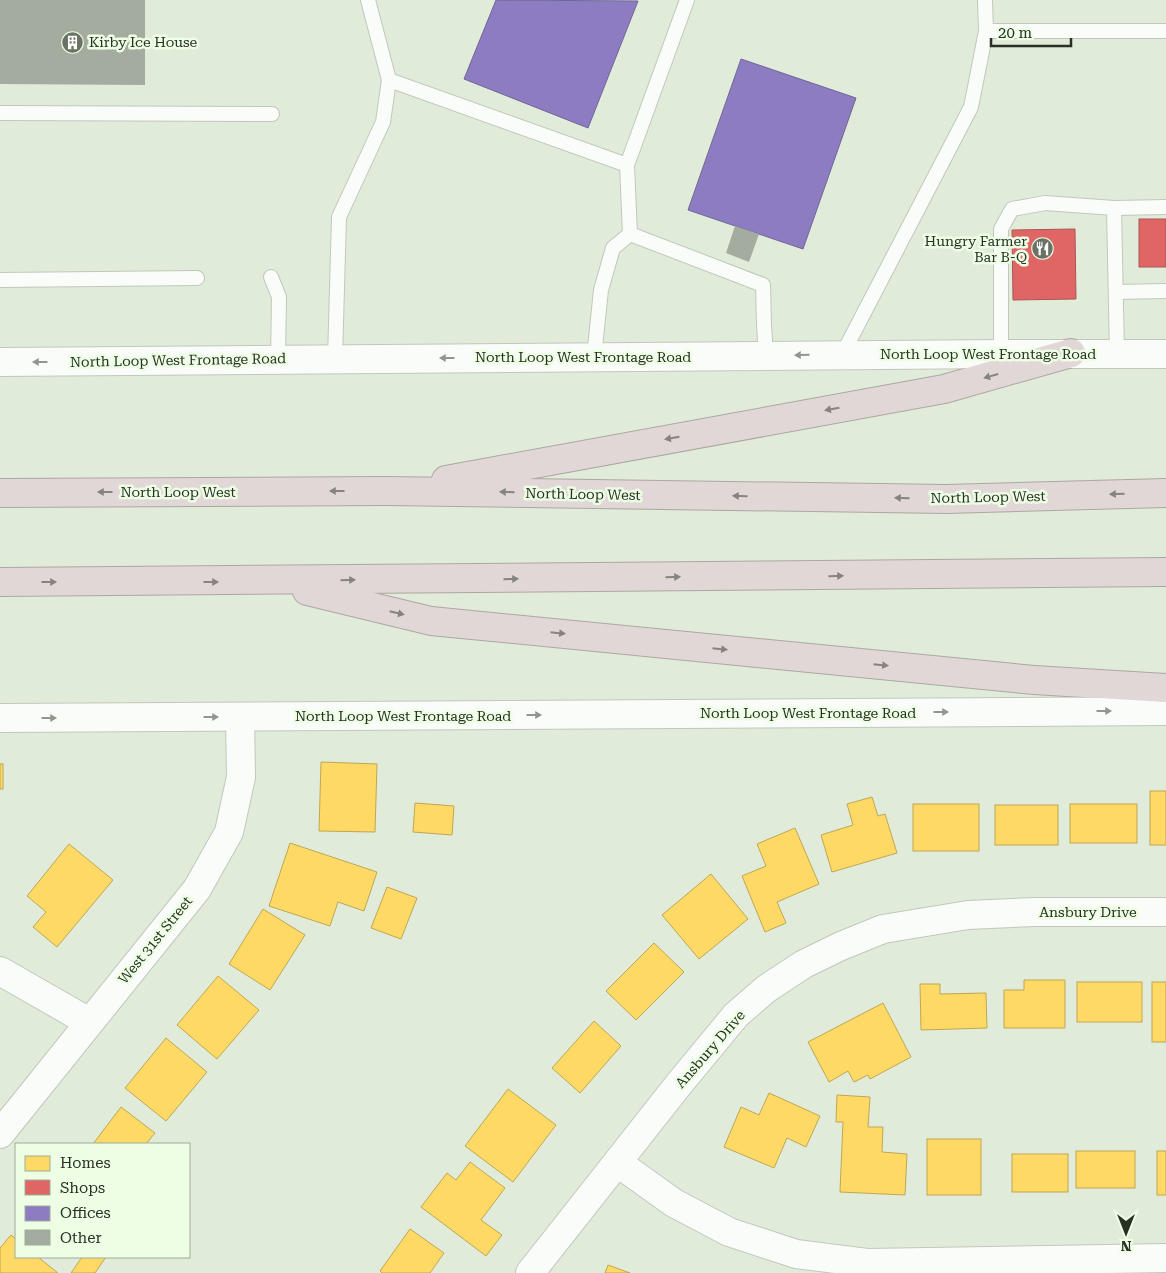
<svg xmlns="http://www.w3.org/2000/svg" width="1166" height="1273" font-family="'Roboto Serif',serif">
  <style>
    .homes { fill: #ffd966; stroke: #bfa752 }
    .shops { fill: #e06666; stroke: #a95652 }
    .offices { fill: #8e7cc3; stroke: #706694 }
    .building { fill: #a4ac9f }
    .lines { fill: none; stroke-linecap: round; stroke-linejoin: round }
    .lane-casing { stroke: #c0c8bb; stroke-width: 16 }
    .street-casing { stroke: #c0c8bb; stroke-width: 30 }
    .secondary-casing { stroke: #c0c8bb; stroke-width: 30 }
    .highway-casing { stroke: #ada7a1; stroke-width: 30 }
    .lane { stroke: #fafcf9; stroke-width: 14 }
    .street { stroke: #fafcf9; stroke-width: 28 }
    .secondary { stroke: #fafcf9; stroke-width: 28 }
    .highway { stroke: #e1d7d7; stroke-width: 28 }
    .oneway { fill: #92968f }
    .oneway2 { fill: #85847e }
    .labels { text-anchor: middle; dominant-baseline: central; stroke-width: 5; stroke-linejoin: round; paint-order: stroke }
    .poi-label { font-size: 14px; fill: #293125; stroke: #edfee5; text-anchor: start }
    .street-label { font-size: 14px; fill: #293125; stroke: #edfee5 }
  </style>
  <rect width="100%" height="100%" fill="#e0ebda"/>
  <g class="homes">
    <polygon points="321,762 377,764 375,832 319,831"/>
    <rect x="0" y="764" width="3" height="25"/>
    <rect x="1150" y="791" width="16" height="54"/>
    <polygon points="872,797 878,816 885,814 897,853 832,872 821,835 853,825 847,804"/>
    <polygon points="415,803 454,806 452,835 413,832"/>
    <rect x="913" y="804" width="66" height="47"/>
    <rect x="1070" y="804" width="67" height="39"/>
    <rect x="995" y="805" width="63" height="40"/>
    <polygon points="795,828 819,884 777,902 786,923 765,932 742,876 766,866 757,844"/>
    <polygon points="290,843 377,872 364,911 338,902 330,926 269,906"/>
    <polygon points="69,844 113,880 57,947 33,927 46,912 27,896"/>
    <polygon points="711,874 748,919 699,959 662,915"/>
    <polygon points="387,887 417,898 401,939 371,928"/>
    <polygon points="263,909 305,935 270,990 229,964"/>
    <polygon points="654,943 684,972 636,1020 606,991"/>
    <polygon points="218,976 259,1010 217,1059 177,1025"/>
    <polygon points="1024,980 1065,980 1065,1028 1004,1028 1004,990 1024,990"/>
    <rect x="1077" y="982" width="65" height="40"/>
    <rect x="1152" y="982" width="14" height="60"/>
    <polygon points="920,984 940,984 940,994 986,993 987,1028 921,1030"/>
    <polygon points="883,1003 911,1057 870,1079 868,1075 854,1082 848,1071 829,1082 808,1042"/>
    <polygon points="594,1021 621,1046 580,1093 552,1068"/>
    <polygon points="166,1038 207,1072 166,1121 125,1088"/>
    <polygon points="508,1089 556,1125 513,1182 465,1146"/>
    <polygon points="769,1093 820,1116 806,1147 787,1138 774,1168 724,1147 741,1107 759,1115"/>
    <polygon points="837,1095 870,1097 868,1127 883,1127 882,1152 907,1154 905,1195 840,1192 843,1122 836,1122"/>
    <polygon points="121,1107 155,1133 146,1144 93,1144"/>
    <rect x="927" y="1139" width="54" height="56"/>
    <rect x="1076" y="1151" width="59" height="37"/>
    <rect x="1157" y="1151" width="9" height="44"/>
    <rect x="1012" y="1154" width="56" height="38"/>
    <polygon points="470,1162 505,1188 481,1220 502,1235 486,1256 421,1207 447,1173 456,1180"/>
    <polygon points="410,1229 444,1253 430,1273 382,1273 380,1271"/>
    <polygon points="11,1235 16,1239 16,1257 38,1257 58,1273 0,1273 0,1248"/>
    <polygon points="82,1257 106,1257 95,1273 71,1273"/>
    <polygon points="608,1265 630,1273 605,1273"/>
  </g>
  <g class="shops">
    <rect x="1139" y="219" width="27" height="48"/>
    <polygon points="1075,229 1076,299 1013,300 1012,230"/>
  </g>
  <g class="offices">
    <polygon points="496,0 638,1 588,128 464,79"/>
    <polygon points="741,59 856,98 803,249 688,210"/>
  </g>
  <g class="building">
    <polygon points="0,0 145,0 145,85 0,84"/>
    <polygon points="735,226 759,234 749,262 726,253"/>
  </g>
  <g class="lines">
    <defs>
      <g id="lane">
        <polyline points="368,0 389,80"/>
        <polyline points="985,0 986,31"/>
        <polyline points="0,113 272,114"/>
        <polyline points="627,165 630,234"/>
        <polyline points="1114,208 1166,207"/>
        <polyline points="630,234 763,285 764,325 766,356"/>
        <polyline points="271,277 279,297 278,359"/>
        <polyline points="0,280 197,278"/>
        <polyline points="1116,292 1166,291"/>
        <polyline points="1001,354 1001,229 1012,209 1045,203 1114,208 1117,354"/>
        <polyline points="842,355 971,107 986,31 1166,31"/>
        <polyline points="594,357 601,290 613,248 630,234"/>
        <polyline points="335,359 339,217 383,122 389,80 627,165 687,0"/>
      </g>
      <g id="street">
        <polyline points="0,971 89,1022"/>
        <polyline points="0,1134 197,889 229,832 241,777 240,717"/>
        <polyline points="618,1163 674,1203 729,1232 796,1254 867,1263 1166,1258"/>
        <polyline points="530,1273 679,1084 736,1015 766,989 804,964 841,946 883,929 968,915 1034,912 1166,912"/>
      </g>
      <g id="secondary">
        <polyline points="0,362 1001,354 1166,354"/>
        <polyline points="0,718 1166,711"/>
      </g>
      <g id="highway">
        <polyline points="446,480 944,389 1071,353"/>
        <polyline points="0,493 386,491 946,499 1166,493"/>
        <polyline points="0,582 1166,572"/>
        <polyline points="307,591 431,621 1034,680 1166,688"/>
      </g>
    </defs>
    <use href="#lane" class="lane-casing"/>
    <use href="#street" class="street-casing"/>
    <use href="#secondary" class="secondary-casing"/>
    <use href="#highway" class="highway-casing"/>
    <use href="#lane" class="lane"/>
    <use href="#street" class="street"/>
    <use href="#secondary" class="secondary"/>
    <use href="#highway" class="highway"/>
  </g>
  <defs><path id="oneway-solid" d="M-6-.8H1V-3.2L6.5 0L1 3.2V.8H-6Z" transform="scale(1.25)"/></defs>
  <g class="oneway">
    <use href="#oneway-solid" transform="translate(802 355) rotate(179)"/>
    <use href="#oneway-solid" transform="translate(447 358) rotate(180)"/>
    <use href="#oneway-solid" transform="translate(40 362) rotate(180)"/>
    <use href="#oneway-solid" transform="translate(1104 711)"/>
    <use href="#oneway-solid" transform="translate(941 712)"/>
    <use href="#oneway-solid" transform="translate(534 715)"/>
    <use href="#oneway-solid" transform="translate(211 717)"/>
    <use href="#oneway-solid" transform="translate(49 718)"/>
  </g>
  <g class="oneway2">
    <use href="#oneway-solid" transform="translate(991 376) rotate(164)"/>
    <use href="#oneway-solid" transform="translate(832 409) rotate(170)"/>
    <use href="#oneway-solid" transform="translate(672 438) rotate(170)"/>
    <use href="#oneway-solid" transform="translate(337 491) rotate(180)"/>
    <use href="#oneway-solid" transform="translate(105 492) rotate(180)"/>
    <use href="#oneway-solid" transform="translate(507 492) rotate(-179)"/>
    <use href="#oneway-solid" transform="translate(1117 494) rotate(178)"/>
    <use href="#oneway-solid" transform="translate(740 496) rotate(-179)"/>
    <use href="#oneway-solid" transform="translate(902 498) rotate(-179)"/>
    <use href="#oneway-solid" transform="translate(836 576) rotate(-1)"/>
    <use href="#oneway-solid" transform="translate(673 577) rotate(-1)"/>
    <use href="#oneway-solid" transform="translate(511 579) rotate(-1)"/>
    <use href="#oneway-solid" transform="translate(348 580) rotate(-1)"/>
    <use href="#oneway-solid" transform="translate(49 582)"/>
    <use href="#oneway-solid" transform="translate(211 582)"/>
    <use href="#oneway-solid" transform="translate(397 613) rotate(13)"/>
    <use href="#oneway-solid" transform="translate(558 633) rotate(6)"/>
    <use href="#oneway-solid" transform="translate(720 649) rotate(6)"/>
    <use href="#oneway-solid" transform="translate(881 665) rotate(6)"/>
  </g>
  <defs>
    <symbol id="building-disc" viewBox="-11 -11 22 22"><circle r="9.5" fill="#697264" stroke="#edfee5"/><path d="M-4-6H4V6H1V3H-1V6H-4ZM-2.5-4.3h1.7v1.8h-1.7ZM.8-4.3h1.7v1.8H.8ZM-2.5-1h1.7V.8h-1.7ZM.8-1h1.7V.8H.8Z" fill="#fff"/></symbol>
    <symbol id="restaurant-disc" viewBox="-11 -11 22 22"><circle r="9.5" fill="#697264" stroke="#edfee5"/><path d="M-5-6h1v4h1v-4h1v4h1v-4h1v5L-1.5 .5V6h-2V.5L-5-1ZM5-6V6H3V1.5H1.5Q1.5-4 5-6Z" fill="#fff"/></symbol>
  </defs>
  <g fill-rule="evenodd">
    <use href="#building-disc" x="60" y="30" width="25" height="25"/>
    <use href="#restaurant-disc" x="1030" y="236" width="25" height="25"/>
  </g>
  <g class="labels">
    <g class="poi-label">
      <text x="89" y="42">Kirby Ice House</text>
      <text x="1027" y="241" text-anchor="end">Hungry Farmer<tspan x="1027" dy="16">Bar B-Q</tspan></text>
    </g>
    <g class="street-label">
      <text x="988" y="354">North Loop West Frontage Road</text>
      <text x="583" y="357">North Loop West Frontage Road</text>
      <text transform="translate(178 360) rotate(-1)">North Loop West Frontage Road</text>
      <text x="178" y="492">North Loop West</text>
      <text transform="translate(583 494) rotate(1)">North Loop West</text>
      <text transform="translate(988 497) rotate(-1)">North Loop West</text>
      <text x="808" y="713">North Loop West Frontage Road</text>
      <text x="403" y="716">North Loop West Frontage Road</text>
      <text x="1088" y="912">Ansbury Drive</text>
      <text transform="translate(155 940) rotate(-51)">West 31st Street</text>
      <text transform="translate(710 1049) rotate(-49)">Ansbury Drive</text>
    </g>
  </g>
  <rect x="15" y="1143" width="175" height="115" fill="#edfee5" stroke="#9fac98"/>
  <rect x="25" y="1156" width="25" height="15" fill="#ffd966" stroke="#9fac98"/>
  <text x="60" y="1168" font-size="15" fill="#293125">Homes</text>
  <rect x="25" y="1180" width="25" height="15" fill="#e06666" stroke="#9fac98"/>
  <text x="60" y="1193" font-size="15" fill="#293125">Shops</text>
  <rect x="25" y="1206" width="25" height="15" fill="#8e7cc3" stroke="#9fac98"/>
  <text x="60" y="1218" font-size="15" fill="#293125">Offices</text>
  <rect x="25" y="1230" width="25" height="15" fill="#a4ac9f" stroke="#9fac98"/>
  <text x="60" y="1243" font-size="15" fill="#293125">Other</text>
  <g transform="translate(1126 1233) rotate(180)" stroke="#edfee5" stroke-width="4" paint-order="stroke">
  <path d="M0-4L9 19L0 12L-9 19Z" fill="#293125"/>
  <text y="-8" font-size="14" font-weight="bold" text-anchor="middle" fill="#293125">N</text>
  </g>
  <path d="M991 38v8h80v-8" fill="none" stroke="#293125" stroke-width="2.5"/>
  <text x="998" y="38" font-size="15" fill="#293125" stroke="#edfee5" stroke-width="4" paint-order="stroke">20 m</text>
</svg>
